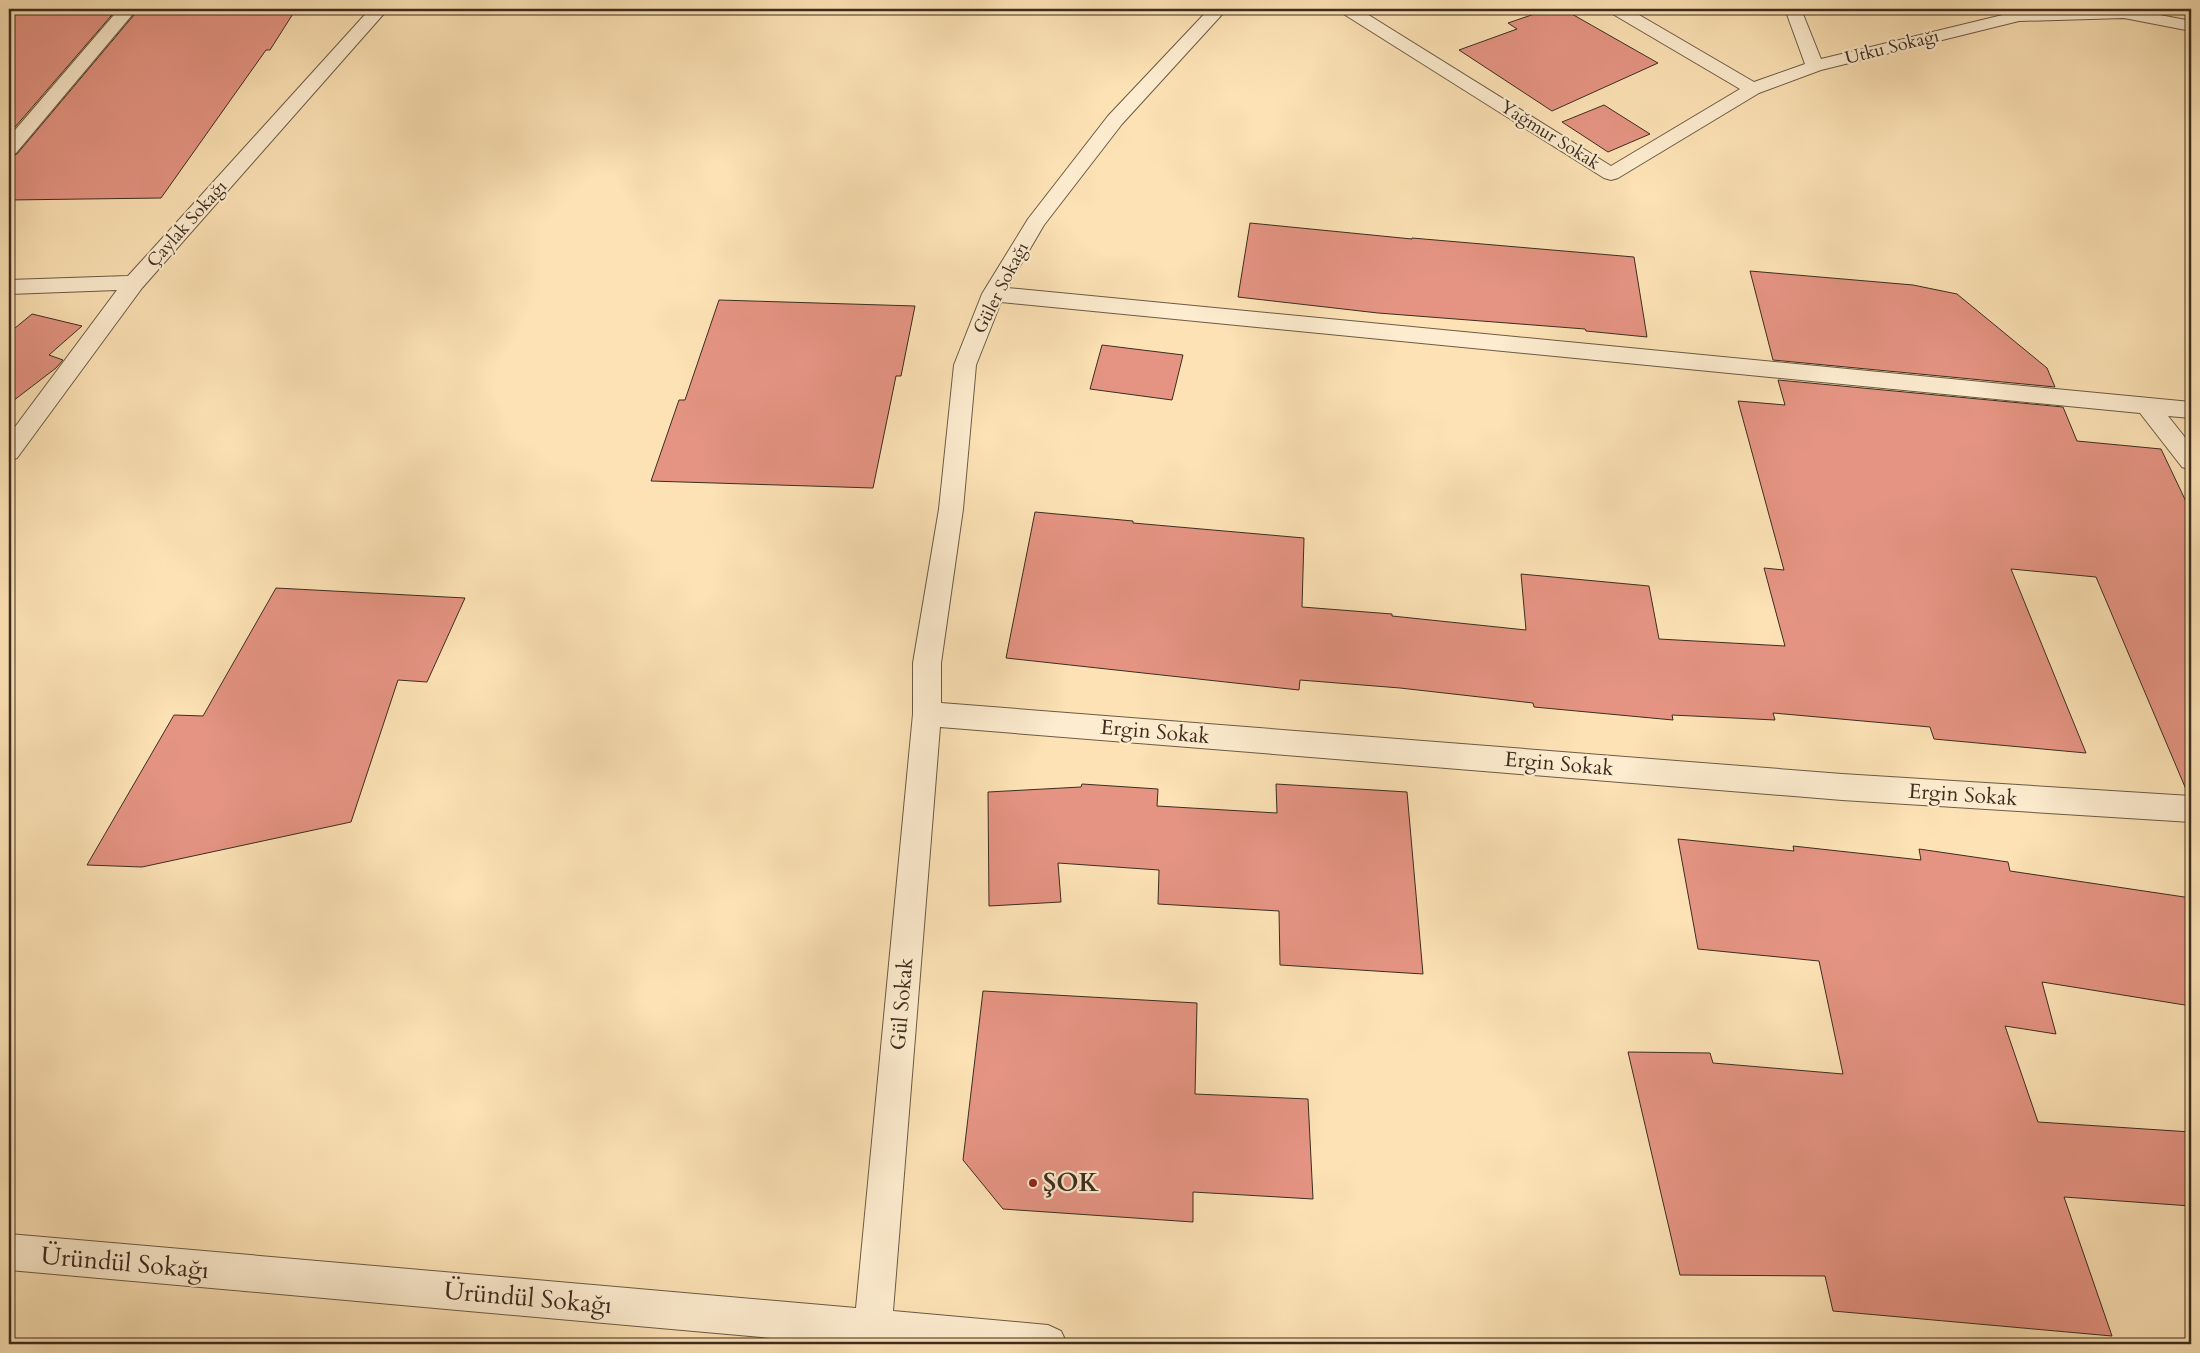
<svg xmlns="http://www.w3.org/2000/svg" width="2200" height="1353" font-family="Cardo,serif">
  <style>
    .building { fill: #e59483; stroke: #3c2d1f }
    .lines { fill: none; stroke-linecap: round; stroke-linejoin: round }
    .minor-casing { stroke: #6c5a44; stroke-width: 2 }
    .minor { fill: #fdeccf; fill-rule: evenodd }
    .poi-dot { fill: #8f2418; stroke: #fdeccf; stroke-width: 2 }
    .labels { text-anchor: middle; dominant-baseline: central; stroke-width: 4.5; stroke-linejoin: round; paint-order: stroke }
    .far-street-label { font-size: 18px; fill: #3c2d1f; stroke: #fdeccf }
    .street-label { font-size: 21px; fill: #3c2d1f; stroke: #fdeccf }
    .near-poi-label { font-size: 25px; font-weight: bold; fill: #3c2d1f; stroke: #fdeccf; text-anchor: start }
    .near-street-label { font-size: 25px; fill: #3c2d1f; stroke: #fdeccf }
  </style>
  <rect width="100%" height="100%" fill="#fce2b5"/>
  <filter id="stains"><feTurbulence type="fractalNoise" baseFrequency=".004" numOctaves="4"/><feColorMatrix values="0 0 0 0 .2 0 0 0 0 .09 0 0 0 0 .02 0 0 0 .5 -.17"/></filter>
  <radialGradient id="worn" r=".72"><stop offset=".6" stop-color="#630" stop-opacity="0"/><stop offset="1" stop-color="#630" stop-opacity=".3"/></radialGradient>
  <g class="building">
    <polygon points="9,9 117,9 9,134"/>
    <polygon points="139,9 296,9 270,50 266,50 161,198 9,200 9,157 17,154"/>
    <polygon points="1549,9 1563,9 1658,63 1552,111 1459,50 1517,29 1508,23"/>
    <polygon points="1604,105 1650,134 1608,152 1562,122"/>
    <polygon points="1250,223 1412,239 1412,238 1634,257 1647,337 1586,331 1585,329 1378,313 1238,297"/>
    <polygon points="1750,271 1913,285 1957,294 2047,368 2055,387 1773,360"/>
    <polygon points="719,300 915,306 901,376 896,376 873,488 651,481 679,400 685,400"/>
    <polygon points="32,314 82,326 49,355 63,360 56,368 9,404 9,333"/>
    <polygon points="1102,345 1183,355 1172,400 1090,389"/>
    <polygon points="1778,380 2063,407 2077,441 2161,449 2191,512 2191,794 2188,794 2096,577 2011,569 2086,753 1934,739 1930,727 1773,713 1775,720 1672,715 1673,720 1534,707 1533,703 1400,688 1300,680 1299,690 1006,658 1035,512 1133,521 1133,523 1304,538 1302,607 1392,614 1392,616 1526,630 1521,574 1649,586 1659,639 1785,646 1764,568 1784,570 1738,401 1785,405"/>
    <polygon points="276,588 465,598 427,682 398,680 351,822 142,867 87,865 174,715 203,716"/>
    <polygon points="1082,784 1158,789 1157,806 1277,813 1276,784 1407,792 1423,974 1280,965 1279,911 1158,904 1159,870 1058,863 1061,902 989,906 988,792 1081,787"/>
    <polygon points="1678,839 1794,851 1793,846 1921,860 1919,849 2008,862 2010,871 2191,898 2191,1006 2042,982 2056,1034 2005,1026 2038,1122 2191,1132 2191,1206 2064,1197 2112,1336 1833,1311 1825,1276 1680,1275 1628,1052 1710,1053 1713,1063 1843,1074 1819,961 1698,949"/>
    <polygon points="983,991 1197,1003 1195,1094 1308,1099 1313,1199 1193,1192 1193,1222 1003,1209 963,1160"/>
  </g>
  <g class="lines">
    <defs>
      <g id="minor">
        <polygon points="119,9 137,9 16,153 9,155 9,137"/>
        <polygon points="370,9 388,9 142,288 17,458 9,461 9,435 117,290 9,294 9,280 128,276"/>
        <polygon points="1209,9 1227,9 1122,124 1044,225 1007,288 2191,402 2191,418 2168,416 2191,445 2191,470 2182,467 2140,413 1001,302 976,365 963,509 941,663 941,703 1842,774 2191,796 2191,822 1842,800 940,727 893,1311 1048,1325 1061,1331 1067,1344 839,1344 9,1270 9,1234 856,1308 913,714 913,663 939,509 954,365 982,294 1028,219 1108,116"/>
        <polygon points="1339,9 1359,9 1611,166 1740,89 1611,13 1609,9 1629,9 1754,82 1805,64 1785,9 1801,9 1821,59 2019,11 2129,9 2191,21 2191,31 2124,18 2019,21 1821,70 1759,93 1618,178 1611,180 1604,178 1342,13"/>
      </g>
    </defs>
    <use href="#minor" class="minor-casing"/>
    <use href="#minor" class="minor"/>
  </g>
  <circle class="poi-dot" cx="1033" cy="1183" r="5"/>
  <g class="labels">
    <g class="far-street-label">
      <text transform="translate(1892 47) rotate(-14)">Utku Sokağı</text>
      <text transform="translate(1550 135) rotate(32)">Yağmur Sokak</text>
      <text transform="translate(187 224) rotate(-48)">Çaylak Sokağı</text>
      <text transform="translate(1001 288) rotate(-63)">Güler Sokağı</text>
    </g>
    <g class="street-label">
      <text transform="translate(1155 732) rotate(5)">Ergin Sokak</text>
      <text transform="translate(1559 764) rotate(5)">Ergin Sokak</text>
      <text transform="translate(1963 795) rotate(4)">Ergin Sokak</text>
      <text transform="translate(902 1004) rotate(-85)">Gül Sokak</text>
    </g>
    <g class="near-poi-label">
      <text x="1043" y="1183">ŞOK</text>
    </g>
    <g class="near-street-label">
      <text transform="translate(125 1263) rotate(5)">Üründül Sokağı</text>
      <text transform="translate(528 1298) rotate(5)">Üründül Sokağı</text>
    </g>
  </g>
  <rect width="2200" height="1353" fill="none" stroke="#fce2b5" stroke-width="30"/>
  <rect x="10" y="10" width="2180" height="1333" fill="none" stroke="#3c2d1f" stroke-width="2.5"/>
  <rect x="15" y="15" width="2170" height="1323" fill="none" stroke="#3c2d1f"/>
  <rect width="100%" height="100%" filter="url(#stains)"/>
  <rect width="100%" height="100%" fill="url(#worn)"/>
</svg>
